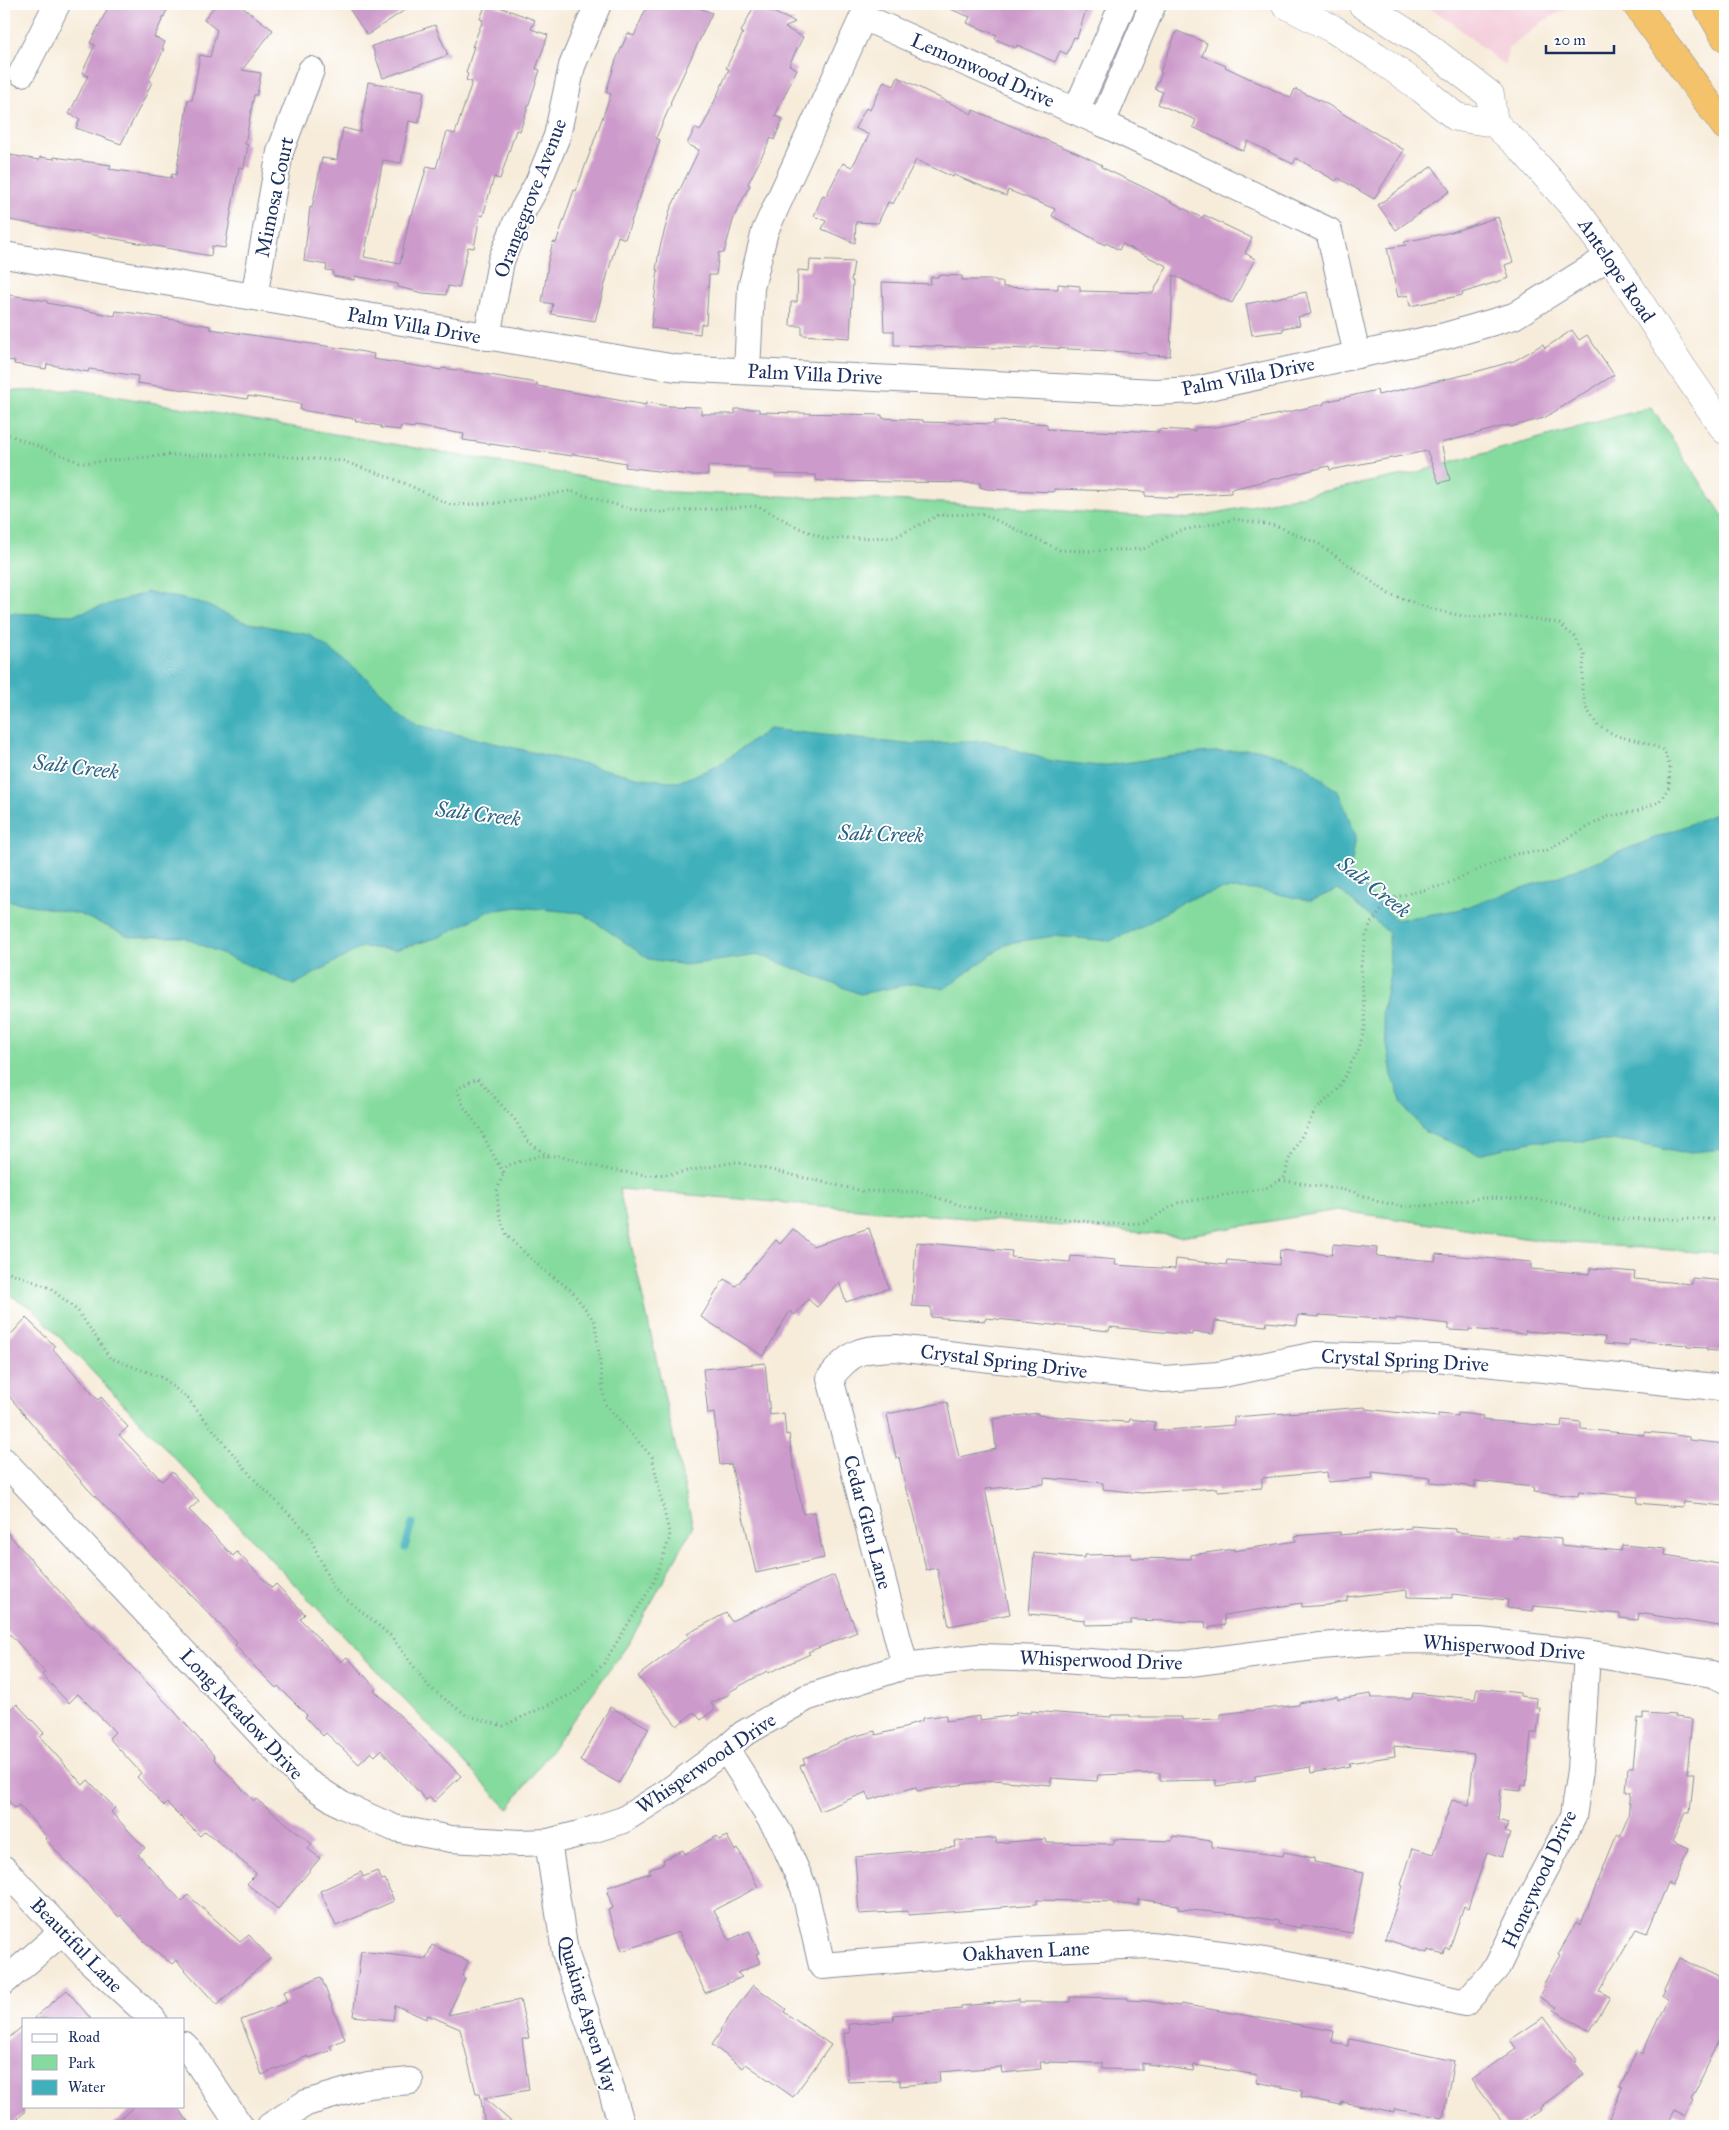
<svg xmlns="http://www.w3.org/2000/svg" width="1729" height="2130" font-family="'IM FELL Great Primer',serif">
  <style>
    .built { fill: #f4cfdc }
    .green { fill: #85db9e; stroke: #50857e }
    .water { fill: #40b0bb; stroke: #2e708c }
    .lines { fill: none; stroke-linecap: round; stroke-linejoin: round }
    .stream { stroke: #40b0bb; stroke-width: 7 }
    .building { fill: #cd9bcb }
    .minor-casing { stroke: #898e9c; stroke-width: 28 }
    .tertiary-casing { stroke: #898e9c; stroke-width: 29 }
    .motorway-casing { stroke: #898e9c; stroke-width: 29 }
    .path { stroke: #898e9c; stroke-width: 3; stroke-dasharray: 1 4; stroke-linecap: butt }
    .minor { stroke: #fff; stroke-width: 26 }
    .tertiary { stroke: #fff; stroke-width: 28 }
    .motorway { stroke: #f3c26a; stroke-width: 28 }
    .labels { text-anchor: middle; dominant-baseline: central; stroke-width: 4; stroke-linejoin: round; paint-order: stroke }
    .street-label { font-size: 20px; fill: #1b2f5e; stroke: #fff }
    .water-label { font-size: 21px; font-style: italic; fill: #2a6383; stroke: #fff }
  </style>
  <rect width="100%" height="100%" fill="#fff"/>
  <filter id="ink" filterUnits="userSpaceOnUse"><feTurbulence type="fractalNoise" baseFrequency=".02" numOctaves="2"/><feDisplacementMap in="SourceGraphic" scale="10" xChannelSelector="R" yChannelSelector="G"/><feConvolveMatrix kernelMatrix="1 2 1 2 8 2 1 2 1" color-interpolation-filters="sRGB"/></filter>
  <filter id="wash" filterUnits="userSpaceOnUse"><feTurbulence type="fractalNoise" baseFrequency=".0096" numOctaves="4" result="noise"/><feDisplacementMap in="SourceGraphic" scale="20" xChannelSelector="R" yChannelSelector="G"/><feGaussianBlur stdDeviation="1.12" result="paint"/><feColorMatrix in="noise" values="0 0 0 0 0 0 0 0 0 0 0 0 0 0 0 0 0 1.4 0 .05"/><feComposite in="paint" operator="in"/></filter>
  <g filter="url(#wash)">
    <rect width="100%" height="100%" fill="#f7ecda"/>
    <polygon class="built" points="1422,4 1574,4 1542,22 1508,49 1505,66 1446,18"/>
    <polygon class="green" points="80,390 670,492 912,501 1186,519 1414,473 1651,407 1725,519 1725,1254 1544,1241 1337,1210 1182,1236 619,1189 693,1527 629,1643 508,1809 32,1308 4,1292 4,391"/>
    <polygon class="water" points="148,592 199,602 242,621 310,635 355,668 418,725 641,778 678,782 717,766 769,729 906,744 988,741 1051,761 1100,766 1199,753 1258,749 1304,764 1339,793 1356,836 1350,873 1396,920 1457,910 1559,876 1725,810 1725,1149 1680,1153 1627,1141 1535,1141 1479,1154 1425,1132 1402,1104 1392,1075 1382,1013 1390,974 1389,933 1338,889 1311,901 1259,890 1224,889 1184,901 1142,927 1110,941 1054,936 1008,943 944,989 916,983 860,994 760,955 686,965 649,959 582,913 518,907 489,911 440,937 395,950 362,947 294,985 183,937 131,937 79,914 4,900 4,613 73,615"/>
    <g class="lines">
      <polyline class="stream" points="405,1548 412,1523"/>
    </g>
    <g id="blocks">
      <g class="building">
        <polygon points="110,4 170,4 154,37 165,42 162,49 164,49 149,80 152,82 146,95 121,144 76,128 80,119 69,114 88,76 82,73 95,45 90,43"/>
        <polygon points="216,4 238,4 273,30 242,70 261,73 257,95 254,95 245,144 248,145 244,168 239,167 225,248 212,246 211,256 4,219 4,154 39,160 40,157 54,159 54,157 111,165 109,169 171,178 172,174 176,175 188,100 192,100 200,55 210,57 217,30 204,20"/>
        <polygon points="346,4 414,4 367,35"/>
        <polygon points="486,4 491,4 535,20 531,29 548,35 536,69 540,70 520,131 516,130 500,179 494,177 483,216 480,215 474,248 468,247 459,288 448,286 446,295 423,293 398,287 398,284 355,276 355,280 333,276 333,271 326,270 327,265 304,261 310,207 312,208 322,158 337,160 343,128 360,132 368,82 424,91 419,123 409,121 401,163 383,160 364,257 400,264 410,215 412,215 427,166 436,168 447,132 455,134 472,82 466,80 468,74 466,73 474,46 472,47 483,20 480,19"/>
        <polygon points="648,4 690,4 712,13 670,103 671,104 656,138 660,140 625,239 618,236 595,321 551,314 553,304 542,302 548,265 547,265 553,242 556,243 574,190 576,191 611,94 606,92 616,60 628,33 634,36"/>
        <polygon points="755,4 795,22 785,28 803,37 789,65 797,69 775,116 783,119 774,140 771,138 748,184 750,185 734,217 724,253 719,252 716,275 709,275 706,324 701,324 700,334 651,328 658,270 656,270 659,251 670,210 699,150 687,144 695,128 700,131 707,118 729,69 726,68 743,33 741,32"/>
        <polygon points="938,4 1088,4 1077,38 1074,37 1067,54 1060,51 1055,62 1017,45 1016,48 995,39 997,35 967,23 970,17"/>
        <polygon points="435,25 448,55 383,78 372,46"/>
        <polygon points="1177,31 1207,43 1202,56 1226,66 1225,67 1291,98 1295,89 1325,103 1404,150 1374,199 1338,178 1336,181 1296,158 1293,164 1248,141 1243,151 1193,127 1196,120 1158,104 1163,92 1155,89 1162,73 1160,72"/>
        <polygon points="898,77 972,114 973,110 1080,154 1102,165 1101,167 1147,189 1202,218 1204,215 1252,238 1245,253 1255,259 1232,303 1173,275 1170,356 1147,355 1147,353 1032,347 1031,349 894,345 894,331 884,331 882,282 930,284 931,277 938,277 938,275 962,276 962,280 996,280 996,282 1003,282 1003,287 1058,289 1058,284 1080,286 1080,291 1153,293 1167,266 1122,244 1119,250 1106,243 1105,245 1052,216 1055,209 1008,190 1006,196 954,175 953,177 916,160 893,204 888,202 878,223 856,222 855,243 822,229 826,221 814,216 823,195 826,196 843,163 852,167 869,135 855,128 866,108 870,110 884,81 894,86"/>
        <polygon points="1432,166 1450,191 1396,230 1378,205"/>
        <polygon points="1498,217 1513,262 1505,265 1509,278 1462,293 1463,295 1410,306 1408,295 1398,297 1387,248 1406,245 1404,242 1452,232"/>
        <polygon points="810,260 854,262 851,281 853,281 850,338 802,335 802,326 790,326 791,302 797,302 798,270 809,271"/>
        <polygon points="1306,292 1311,314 1298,317 1300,325 1283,328 1283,331 1252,335 1246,304"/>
        <polygon points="4,294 47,301 47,303 115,316 116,311 140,314 210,326 210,329 353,350 374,354 373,359 441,370 442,368 484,374 537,383 537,386 646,405 646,402 667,406 701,407 701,414 735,414 735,409 759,409 759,412 882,415 882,418 923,420 923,422 994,424 994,421 1025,422 1047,424 1047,429 1117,432 1117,430 1159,432 1159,429 1195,431 1195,428 1217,427 1257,419 1324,404 1324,402 1377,390 1378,395 1468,374 1514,361 1543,344 1545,348 1572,330 1579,340 1587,335 1614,375 1544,418 1510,427 1509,425 1441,443 1450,480 1439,483 1427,451 1330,470 1329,466 1231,489 1231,493 1178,496 1178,498 1145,496 1145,492 1054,489 1054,492 987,489 980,487 980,483 822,481 816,480 816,475 774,474 774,471 750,470 750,467 708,466 708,475 690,475 625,467 626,463 573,454 572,456 463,440 464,434 415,426 414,428 401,426 400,430 381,428 381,426 355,421 356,419 300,410 301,404 248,396 247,399 144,384 137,383 138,376 89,369 88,372 47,364 46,369 14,364 15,361 4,360"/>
        <polygon points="869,1228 889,1288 846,1302 839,1282 817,1307 808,1299 795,1315 790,1311 763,1356 701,1317 724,1279 736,1286 776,1240 780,1244 793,1229 813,1246"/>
        <polygon points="916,1242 1012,1251 1011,1257 1070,1262 1071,1256 1116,1260 1115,1265 1175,1269 1176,1259 1226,1265 1227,1260 1279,1265 1280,1250 1332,1255 1333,1244 1377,1248 1376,1256 1435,1261 1436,1254 1531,1262 1531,1269 1590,1274 1590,1268 1635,1272 1634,1279 1692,1284 1692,1278 1725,1281 1725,1352 1707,1350 1707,1348 1687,1347 1687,1345 1629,1340 1629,1346 1604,1344 1605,1337 1525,1331 1525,1334 1469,1329 1469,1331 1449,1330 1449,1324 1396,1318 1396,1320 1319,1315 1319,1317 1298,1315 1297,1325 1267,1322 1266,1326 1215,1321 1213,1334 1192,1332 1192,1335 1110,1327 1109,1331 1006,1320 986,1318 985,1321 931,1317 931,1307 912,1306"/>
        <polygon points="26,1318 55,1346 53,1349 98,1400 101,1397 128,1427 119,1435 162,1481 172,1472 199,1501 189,1510 233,1556 237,1552 272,1588 276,1584 305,1614 300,1619 341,1662 347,1657 376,1688 374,1690 461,1776 434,1802 430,1797 426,1800 381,1750 375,1756 371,1752 359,1764 326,1733 323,1736 305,1717 307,1715 278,1686 276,1688 256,1668 235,1645 237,1643 226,1631 87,1488 49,1444 4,1390 4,1342"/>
        <polygon points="765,1363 770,1415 784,1413 786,1435 789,1434 792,1457 803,1514 814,1512 824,1558 756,1573 731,1464 720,1465 714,1413 708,1414 703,1369"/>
        <polygon points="947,1402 959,1457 996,1449 993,1419 1038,1413 1038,1415 1109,1421 1129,1422 1130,1419 1155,1422 1154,1431 1234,1425 1234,1417 1365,1407 1366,1409 1438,1417 1438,1414 1458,1416 1458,1413 1483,1416 1482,1420 1561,1427 1562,1420 1581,1422 1581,1429 1644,1435 1644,1432 1668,1434 1689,1437 1689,1440 1725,1444 1725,1506 1683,1502 1682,1507 1637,1503 1638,1497 1579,1491 1578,1496 1533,1492 1534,1487 1475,1481 1475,1487 1430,1482 1431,1478 1372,1472 1373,1478 1328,1482 1327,1472 1262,1478 1262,1488 1217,1491 1217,1488 1141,1493 1103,1489 1103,1483 1044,1478 1044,1484 985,1489 1010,1614 949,1626 937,1568 926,1570 914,1513 908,1493 907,1494 899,1457 896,1458 887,1414"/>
        <polygon points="1411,1526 1456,1529 1456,1532 1517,1538 1517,1535 1561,1539 1561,1545 1621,1551 1622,1545 1666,1549 1665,1555 1725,1565 1725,1627 1639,1613 1638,1620 1620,1618 1620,1614 1534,1606 1533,1611 1507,1608 1508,1600 1452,1594 1452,1598 1407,1597 1407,1590 1347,1597 1347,1601 1327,1605 1302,1607 1302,1603 1224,1615 1225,1625 1206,1628 1205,1622 1131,1620 1131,1624 1085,1625 1085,1620 1029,1614 1034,1553 1085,1558 1085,1555 1131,1554 1131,1558 1191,1559 1191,1555 1234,1549 1234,1551 1296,1541 1295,1536 1340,1532 1340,1535 1411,1528"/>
        <polygon points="4,1529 92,1628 93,1626 175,1712 215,1757 214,1759 254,1801 256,1799 312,1844 308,1849 320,1858 278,1909 247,1884 256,1873 205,1831 200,1836 167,1803 164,1806 137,1777 141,1773 109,1738 115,1732 78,1694 69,1703 42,1675 45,1672 4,1628"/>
        <polygon points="834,1575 857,1632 808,1652 810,1654 768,1673 767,1671 729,1692 730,1694 711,1703 715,1709 701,1720 694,1712 677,1726 638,1676 689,1637 687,1634 726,1613 731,1621"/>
        <polygon points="1477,1688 1520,1693 1520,1696 1537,1698 1536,1708 1540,1708 1537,1733 1531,1733 1526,1786 1522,1785 1521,1791 1501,1789 1498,1820 1508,1823 1505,1832 1510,1834 1502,1857 1487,1852 1468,1908 1464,1906 1449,1950 1446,1948 1444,1955 1428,1950 1427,1953 1385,1939 1403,1886 1401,1885 1413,1848 1434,1854 1452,1800 1469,1805 1474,1754 1394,1746 1395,1756 1349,1763 1350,1766 1311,1773 1310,1767 1255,1776 1255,1781 1216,1786 1216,1780 1160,1781 1160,1773 1098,1775 1097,1781 1051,1778 1051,1785 994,1780 917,1791 916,1787 869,1800 867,1792 820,1811 800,1766 805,1764 803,1759 852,1737 875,1731 876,1735 908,1727 908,1725 922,1721 922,1718 946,1715 946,1721 980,1716 980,1720 1016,1715 1016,1712 1031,1713 1031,1711 1111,1717 1111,1715 1130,1715 1130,1717 1182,1717 1182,1720 1221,1719 1221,1714 1299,1705 1299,1703 1337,1696 1338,1699 1371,1694 1372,1698 1412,1698 1413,1693 1475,1699"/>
        <polygon points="17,1704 44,1733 40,1737 83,1785 88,1780 115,1808 111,1812 145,1848 138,1854 182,1902 188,1895 240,1942 249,1935 270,1958 217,2005 176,1960 172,1964 145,1942 121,1915 119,1917 45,1839 47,1837 19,1805 15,1808 4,1796 4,1716"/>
        <polygon points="610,1707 649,1728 619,1783 580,1761"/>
        <polygon points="1643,1713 1676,1715 1675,1717 1692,1719 1687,1773 1694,1773 1690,1812 1686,1812 1672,1841 1689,1848 1673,1885 1668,1883 1647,1933 1636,1929 1599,1991 1610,1997 1590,2031 1554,2010 1557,2007 1539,1997 1545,1987 1543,1985 1560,1955 1558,1954 1576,1923 1580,1926 1617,1834 1620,1836 1628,1817 1631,1792 1626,1792 1628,1767 1633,1767 1638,1718 1643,1719"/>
        <polygon points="717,1836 719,1840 727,1836 735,1851 738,1849 758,1887 714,1910 729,1940 749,1931 759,1953 756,1954 760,1963 737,1973 742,1977 705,1993 679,1932 622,1951 608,1910 613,1908 607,1892 609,1891 608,1887 650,1873 649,1870 664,1863 663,1860 683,1850 685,1854"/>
        <polygon points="1173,1836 1212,1841 1212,1847 1283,1856 1284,1852 1314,1858 1314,1862 1364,1872 1352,1933 1302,1925 1302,1928 1278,1924 1278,1921 1237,1914 1178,1909 1178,1905 1138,1899 1138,1905 1113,1904 1113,1902 1037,1900 1037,1904 1001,1907 1001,1908 908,1915 908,1911 859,1914 855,1857 956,1847 955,1841 996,1838 996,1843 1046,1839 1047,1843 1114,1844 1114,1839 1172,1841"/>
        <polygon points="377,1871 382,1880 385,1879 394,1901 336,1926 320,1891 361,1872 363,1877"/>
        <polygon points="432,1945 468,1961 462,1976 465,1978 448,2015 520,2000 529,2038 522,2039 529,2090 484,2098 516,2126 485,2126 480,2093 476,2093 460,2029 428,2015 426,2019 395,2005 393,2020 353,2016 361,1951 426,1959"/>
        <polygon points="1679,1958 1725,1980 1725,2029 1691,2100 1693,2101 1685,2117 1673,2112 1666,2126 1606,2126 1623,2088 1620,2087 1637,2051 1642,2054 1668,1998 1662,1995"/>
        <polygon points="321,1977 345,2039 330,2046 332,2050 309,2058 308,2056 262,2075 241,2020 287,2002 283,1992"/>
        <polygon points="753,1985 786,2009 784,2012 831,2045 793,2097 746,2064 743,2068 712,2045 721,2031 720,2030"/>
        <polygon points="67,1990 91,2019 33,2019"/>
        <polygon points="1070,1997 1128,1998 1128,2000 1146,2001 1180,2006 1181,2004 1334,2031 1332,2042 1348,2046 1350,2039 1454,2061 1443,2118 1394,2109 1394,2112 1342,2102 1341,2105 1301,2097 1302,2091 1256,2082 1258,2075 1194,2065 1193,2071 1142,2063 1142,2070 1102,2069 1102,2063 1040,2062 1041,2069 1002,2073 1001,2067 939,2072 940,2082 900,2086 900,2080 848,2082 844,2033 850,2033 849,2024 894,2021 893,2015 961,2009 961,2006 995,2003 994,2002 1019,1999 1019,2002 1070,2002"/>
        <polygon points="1544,2017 1577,2061 1574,2062 1584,2075 1540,2107 1541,2109 1517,2126 1506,2126 1471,2080 1516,2048 1510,2040"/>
        <polygon points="24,2025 24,2113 8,2126 4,2126 4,2042"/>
        <polygon points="135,2106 176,2106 192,2126 111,2126"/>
      </g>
    </g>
  </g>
  <g filter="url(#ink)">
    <use href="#blocks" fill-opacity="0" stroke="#898e9c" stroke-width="1"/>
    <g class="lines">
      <defs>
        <g id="minor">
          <polyline points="22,73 57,4"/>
          <polyline points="1076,111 1123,4"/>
          <polyline points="1102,123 1153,4"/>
          <polyline points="4,255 676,368 1155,392 1195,390 1445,336 1514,316 1610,256"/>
          <polyline points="254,297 280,152 311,70"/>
          <polyline points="487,337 501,261 516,223 538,183 557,136 572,66 598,4"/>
          <polyline points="747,371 751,288 765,231 863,17 1102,123 1329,231 1357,355"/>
          <polyline points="4,1461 304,1780 342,1805 394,1828 451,1839 520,1843 548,1842 579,1834 623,1820 666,1793 726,1749 743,1734 806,1698 905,1666 979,1657 1049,1659 1130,1665 1183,1664 1321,1646 1395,1640 1480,1641 1587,1653 1712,1674 1725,1680"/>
          <path d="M905,1666L830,1378C852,1350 861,1349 896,1348L1164,1379L1218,1375L1316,1355L1436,1358L1725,1388"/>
          <polyline points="726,1749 780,1834 804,1888 822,1966 1018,1950 1151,1945 1237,1956 1346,1976 1465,2003 1497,1967 1529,1900 1573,1817 1580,1770 1587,1653"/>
          <polyline points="548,1842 565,1952 607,2075 622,2126"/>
          <polyline points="4,1869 90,1961 153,2019"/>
          <polyline points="4,1982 63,1931"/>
          <polyline points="184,2045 189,2050 240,2126"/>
          <polyline points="270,2126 306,2103 368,2085 410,2081"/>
        </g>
        <g id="tertiary">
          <polyline points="1285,4 1333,29 1376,56 1422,89 1456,117 1494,123 1523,150 1572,205 1610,256 1683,369 1725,430"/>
          <polyline points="1362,4 1423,43 1490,95 1494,123"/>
        </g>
        <g id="motorway">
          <polyline points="1636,4 1725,126"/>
          <polyline points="1706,4 1725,37"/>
        </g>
      </defs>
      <use href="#minor" class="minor-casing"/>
      <use href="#tertiary" class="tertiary-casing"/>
      <use href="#motorway" class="motorway-casing"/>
      <g class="path">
        <polyline points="4,433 82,463 170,455 268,455 343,461 402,482 451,505 497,503 570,491 630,509 661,512 758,506 799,528 825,539 895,537 939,515 983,514 1060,550 1089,551 1143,549 1179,531 1235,519 1277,526 1319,544 1389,594 1435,610 1468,617 1516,616 1558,623 1575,637 1584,654 1582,689 1586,708 1598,726 1617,736 1643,742 1664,750 1670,768 1669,787 1659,802 1637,811 1606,817 1547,850 1515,854 1444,885 1396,897 1385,906 1371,923 1366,936 1361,966 1365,1025 1359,1049 1338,1089 1315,1111 1288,1161 1285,1177 1266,1188 1178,1203 1144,1223 1108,1224 966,1207 920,1192 862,1191 736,1162 671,1174 647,1175 610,1170 559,1156 538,1156 506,1166 497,1191 499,1214 507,1236 541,1268 571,1290 595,1322 605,1404 652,1457 670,1537 653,1584 604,1663 574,1693 503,1726 466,1715 429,1687 391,1636 333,1588 308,1533 252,1477 188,1399 163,1378 110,1358 78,1311 50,1288 4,1270"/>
        <polyline points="503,1173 479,1128 464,1107 457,1089 477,1078 516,1121 527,1141 548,1156"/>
        <polyline points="1280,1180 1351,1191 1376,1201 1406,1207 1435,1205 1481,1198 1531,1199 1564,1204 1606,1219 1725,1219"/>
      </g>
      <use href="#minor" class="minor"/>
      <use href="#tertiary" class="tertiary"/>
      <use href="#motorway" class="motorway"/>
    </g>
  </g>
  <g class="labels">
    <g class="street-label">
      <text transform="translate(983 70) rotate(24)">Lemonwood Drive</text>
      <text transform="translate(274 197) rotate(-78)">Mimosa Court</text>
      <text transform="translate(530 198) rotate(-69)">Orangegrove Avenue</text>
      <text transform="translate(1617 270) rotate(56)">Antelope Road</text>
      <text transform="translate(414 325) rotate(10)">Palm Villa Drive</text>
      <text transform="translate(815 374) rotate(3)">Palm Villa Drive</text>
      <text transform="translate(1248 376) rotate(-11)">Palm Villa Drive</text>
      <text transform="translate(1405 1360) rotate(3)">Crystal Spring Drive</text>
      <text transform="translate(1004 1361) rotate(7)">Crystal Spring Drive</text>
      <text transform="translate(868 1522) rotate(75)">Cedar Glen Lane</text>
      <text transform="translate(1504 1647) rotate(4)">Whisperwood Drive</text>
      <text transform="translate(1101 1660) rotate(2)">Whisperwood Drive</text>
      <text transform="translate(242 1714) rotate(47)">Long Meadow Drive</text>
      <text transform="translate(706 1763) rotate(-34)">Whisperwood Drive</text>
      <text transform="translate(1539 1879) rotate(-65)">Honeywood Drive</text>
      <text transform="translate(77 1945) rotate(46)">Beautiful Lane</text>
      <text transform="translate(1026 1951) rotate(-3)">Oakhaven Lane</text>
      <text transform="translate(588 2014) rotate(73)">Quaking Aspen Way</text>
    </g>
    <g class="water-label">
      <text transform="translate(76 767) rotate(7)">Salt Creek</text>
      <text transform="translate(478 814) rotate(7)">Salt Creek</text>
      <text transform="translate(881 834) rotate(2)">Salt Creek</text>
      <text transform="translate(1374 887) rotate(38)">Salt Creek</text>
    </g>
  </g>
  <rect width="1729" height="2130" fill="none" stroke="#fff" stroke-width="20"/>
  <rect x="22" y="2018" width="162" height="90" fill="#ffffff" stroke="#a4acbf"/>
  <rect x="32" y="2034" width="25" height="8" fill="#ffffff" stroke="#a4acbf"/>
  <text x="68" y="2042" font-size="15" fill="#1b2f5e">Road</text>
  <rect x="32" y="2055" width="25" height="15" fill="#85db9e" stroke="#a4acbf"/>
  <text x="68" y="2068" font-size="15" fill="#1b2f5e">Park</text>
  <rect x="32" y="2080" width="25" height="15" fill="#40b0bb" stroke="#a4acbf"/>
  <text x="68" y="2092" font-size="15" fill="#1b2f5e">Water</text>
  <path d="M1546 45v8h68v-8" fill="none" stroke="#1b2f5e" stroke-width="2.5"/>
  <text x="1554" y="45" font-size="15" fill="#1b2f5e" stroke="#ffffff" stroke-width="4" paint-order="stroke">20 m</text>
</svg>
